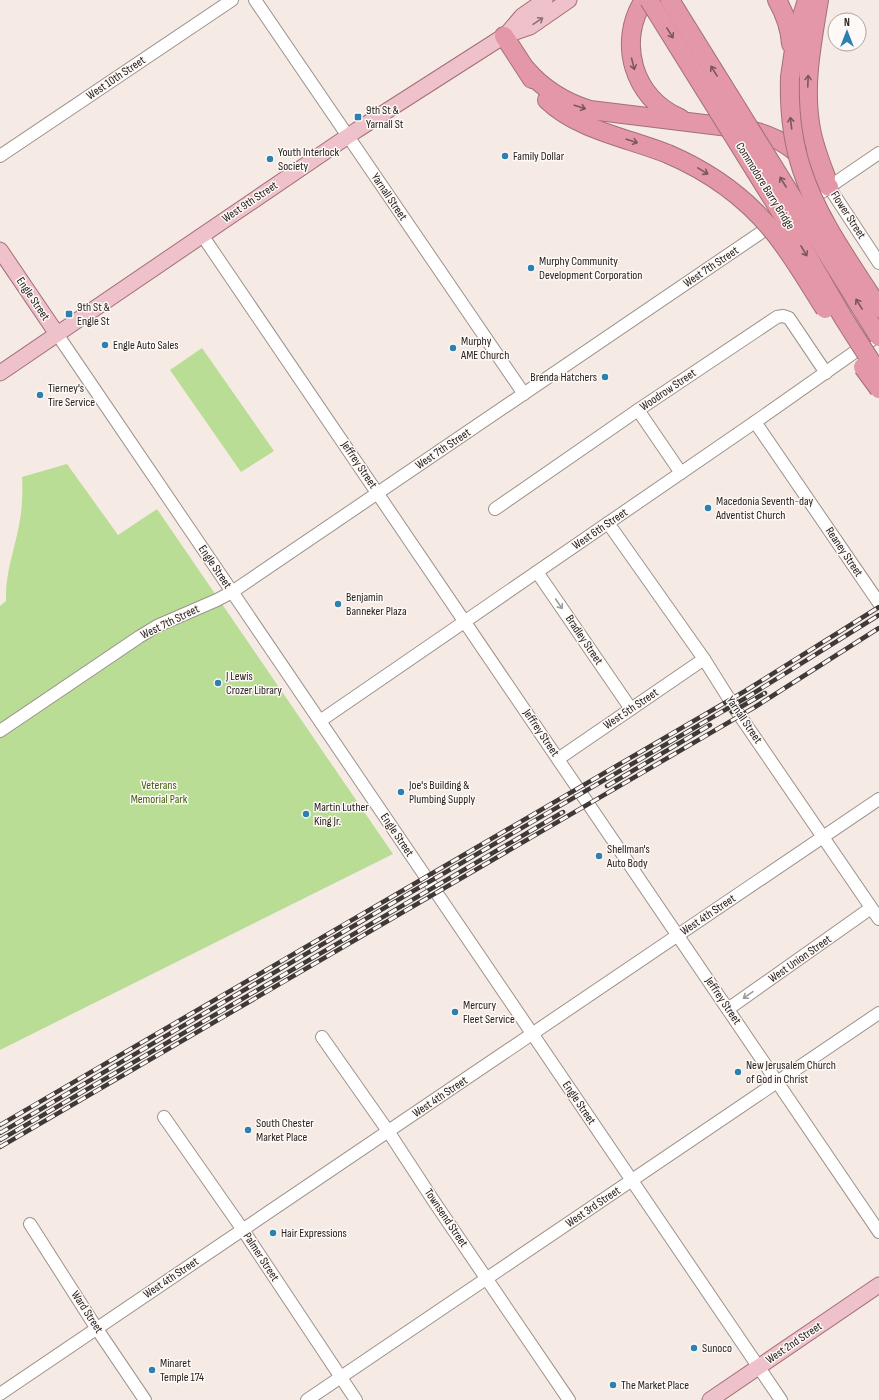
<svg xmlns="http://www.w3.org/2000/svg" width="879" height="1400" font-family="'Sofia Sans Condensed',sans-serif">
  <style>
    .green { fill: #b9dd95 }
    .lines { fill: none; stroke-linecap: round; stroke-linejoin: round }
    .minor-casing { stroke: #9d928c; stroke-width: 14 }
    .major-casing { stroke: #a26f78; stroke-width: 17 }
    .highway-casing { stroke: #a26f78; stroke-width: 20 }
    .minor { stroke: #fff; stroke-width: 12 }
    .major { stroke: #efc1ca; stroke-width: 15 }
    .highway { stroke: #e498a7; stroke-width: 18 }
    .rail-casing { stroke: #3f3a38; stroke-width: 4.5 }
    .rail { stroke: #fef9f6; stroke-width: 3; stroke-dasharray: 9; stroke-linecap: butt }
    .highway-bridge-casing { stroke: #a26f78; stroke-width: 20; stroke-linecap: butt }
    .highway-bridge { stroke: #e498a7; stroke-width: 18 }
    .oneway { stroke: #8a7275 }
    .oneway2 { stroke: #7b575d }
    .oneway3 { stroke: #9d9c9b }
    .poi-dot { fill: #2c81b0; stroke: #fef9f6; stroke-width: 1.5 }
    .labels { text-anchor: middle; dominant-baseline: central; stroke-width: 3; stroke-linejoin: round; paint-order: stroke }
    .street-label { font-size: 12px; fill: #262220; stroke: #fef9f6 }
    .poi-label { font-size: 12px; fill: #262220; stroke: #fef9f6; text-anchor: start }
    .park-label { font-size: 12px; fill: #3d5d08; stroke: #fef9f6 }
  </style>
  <rect width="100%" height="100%" fill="#f6eae4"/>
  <g class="green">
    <polygon points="202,348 274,451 241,472 170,370"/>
    <path d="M67,464L118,535L157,509L393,854L0,1050V606L6,601C5,576 13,554 18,530C22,513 23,495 22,477Z"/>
  </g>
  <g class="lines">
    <defs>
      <g id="minor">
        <polyline points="255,0 524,394"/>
        <polyline points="0,156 232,0"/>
        <polyline points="829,187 879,263"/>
        <polyline points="807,202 879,153"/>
        <polyline points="202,235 879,1232"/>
        <polyline points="57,334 781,1400"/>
        <polyline points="638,410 681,473"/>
        <polyline points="755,422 879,603"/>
        <polyline points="495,509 638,410 777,317 783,316 789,318 826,373"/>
        <polyline points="608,523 704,659 736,710 879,919"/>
        <polyline points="537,572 631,709"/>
        <polyline points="320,721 755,422 879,335"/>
        <polyline points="0,731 139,637 157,626 217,600 232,592 775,223"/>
        <polyline points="558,759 704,659"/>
        <polyline points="728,1009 871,908"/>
        <polyline points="322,1037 388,1131 435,1203 569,1400"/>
        <polyline points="164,1117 243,1230 356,1400"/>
        <polyline points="30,1224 97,1329 145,1400"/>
        <polyline points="0,1394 879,799"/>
        <polyline points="307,1400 879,1013"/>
      </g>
      <g id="major">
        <polyline points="505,36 522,16 545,0"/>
        <polyline points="0,250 57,334"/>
        <polyline points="0,373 357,130 504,36 530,27 569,0"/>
        <polyline points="710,1400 879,1285"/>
      </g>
      <g id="highway">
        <path d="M644,0C617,41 633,99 680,118"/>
        <path d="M777,0C785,14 790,28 791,44"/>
        <path d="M819,0C812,43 803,86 811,129C814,146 820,161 826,177"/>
        <polyline points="504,36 532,79"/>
        <path d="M526,69C544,90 564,102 590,110L745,129C787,137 803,157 829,187"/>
        <polyline points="790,77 796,36 807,0"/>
        <path d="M547,100C578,130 628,138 668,154"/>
      </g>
    </defs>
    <use href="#minor" class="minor-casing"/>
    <use href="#major" class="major-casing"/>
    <use href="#highway" class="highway-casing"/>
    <use href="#minor" class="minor"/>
    <use href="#major" class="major"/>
    <use href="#highway" class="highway"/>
    <defs>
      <g id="rail">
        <polyline points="732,712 765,693"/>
        <polyline points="607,786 710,725"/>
        <polyline points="0,1125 745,691 879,607"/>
        <polyline points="0,1133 415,890 749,696 879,615"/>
        <polyline points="0,1140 563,812"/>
        <polyline points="0,1147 755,707 879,628"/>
      </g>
    </defs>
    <use href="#rail" class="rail-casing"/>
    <use href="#rail" class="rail"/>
    <defs>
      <g id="highway-bridge">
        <polyline points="649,0 800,243 844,319 879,374"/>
        <polyline points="670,0 879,337"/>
        <path d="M790,77C789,108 792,140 802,170C818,220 851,264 879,308"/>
        <path d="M668,154C710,172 747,198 776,235C794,258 809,284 825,309"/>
        <polyline points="863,367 879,389"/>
      </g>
    </defs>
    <use href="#highway-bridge" class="highway-bridge-casing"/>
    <use href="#highway-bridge" class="highway-bridge"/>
  </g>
  <defs><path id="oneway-shaft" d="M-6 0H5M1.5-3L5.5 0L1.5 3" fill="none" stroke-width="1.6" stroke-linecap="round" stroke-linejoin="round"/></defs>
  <use class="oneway" href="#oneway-shaft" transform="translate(538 21) rotate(-34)"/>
  <g class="oneway2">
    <use href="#oneway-shaft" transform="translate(670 33) rotate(58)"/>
    <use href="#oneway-shaft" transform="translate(633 64) rotate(76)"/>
    <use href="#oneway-shaft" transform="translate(714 71) rotate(-122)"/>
    <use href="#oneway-shaft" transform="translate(808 81) rotate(-88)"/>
    <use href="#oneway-shaft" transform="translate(580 107) rotate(18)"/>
    <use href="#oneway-shaft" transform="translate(791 123) rotate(-97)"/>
    <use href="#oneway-shaft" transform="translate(632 141) rotate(18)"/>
    <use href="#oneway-shaft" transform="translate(703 171) rotate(31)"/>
    <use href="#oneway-shaft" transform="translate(783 182) rotate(-122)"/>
    <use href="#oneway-shaft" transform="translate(804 251) rotate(60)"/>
    <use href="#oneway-shaft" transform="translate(859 304) rotate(-122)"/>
  </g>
  <g class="oneway3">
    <use href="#oneway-shaft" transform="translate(559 604) rotate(56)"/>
    <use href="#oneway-shaft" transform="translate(748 995) rotate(145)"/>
  </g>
  <g class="poi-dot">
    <rect x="354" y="113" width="8" height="8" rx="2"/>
    <circle cx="505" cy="156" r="4"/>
    <circle cx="270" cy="159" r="4"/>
    <circle cx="531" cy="268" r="4"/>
    <rect x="65" y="310" width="8" height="8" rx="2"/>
    <circle cx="105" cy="345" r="4"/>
    <circle cx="453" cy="348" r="4"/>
    <circle cx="605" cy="377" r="4"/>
    <circle cx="40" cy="395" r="4"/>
    <circle cx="708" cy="508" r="4"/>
    <circle cx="338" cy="604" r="4"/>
    <circle cx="218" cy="683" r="4"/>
    <circle cx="401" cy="792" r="4"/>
    <circle cx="306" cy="814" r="4"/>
    <circle cx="599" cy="856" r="4"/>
    <circle cx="455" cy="1012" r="4"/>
    <circle cx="738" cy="1072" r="4"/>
    <circle cx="248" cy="1130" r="4"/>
    <circle cx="273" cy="1233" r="4"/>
    <circle cx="694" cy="1348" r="4"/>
    <circle cx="152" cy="1370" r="4"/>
    <circle cx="613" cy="1385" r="4"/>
  </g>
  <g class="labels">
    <g class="street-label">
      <text transform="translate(116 78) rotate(-34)">West 10th Street</text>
      <text transform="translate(765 186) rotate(58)">Commodore Barry Bridge</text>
      <text transform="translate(389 197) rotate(56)">Yarnall Street</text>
      <text transform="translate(250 202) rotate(-34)">West 9th Street</text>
      <text transform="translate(848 215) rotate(57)">Flower Street</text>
      <text transform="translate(711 267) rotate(-34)">West 7th Street</text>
      <text transform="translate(33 299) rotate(56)">Engle Street</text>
      <text transform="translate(668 390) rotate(-34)">Woodrow Street</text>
      <text transform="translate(443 449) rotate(-34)">West 7th Street</text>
      <text transform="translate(359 465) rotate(56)">Jeffrey Street</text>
      <text transform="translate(600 529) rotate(-34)">West 6th Street</text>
      <text transform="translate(844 552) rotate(56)">Reaney Street</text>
      <text transform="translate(215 567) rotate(56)">Engle Street</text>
      <text transform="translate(170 622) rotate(-26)">West 7th Street</text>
      <text transform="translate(584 640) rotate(56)">Bradley Street</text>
      <text transform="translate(631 709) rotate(-34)">West 5th Street</text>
      <text transform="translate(744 720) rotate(56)">Yarnall Street</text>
      <text transform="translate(541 733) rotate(56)">Jeffrey Street</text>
      <text transform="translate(397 835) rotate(56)">Engle Street</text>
      <text transform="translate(708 915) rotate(-34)">West 4th Street</text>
      <text transform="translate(800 959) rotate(-35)">West Union Street</text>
      <text transform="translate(723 1001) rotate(56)">Jeffrey Street</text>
      <text transform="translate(440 1097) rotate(-34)">West 4th Street</text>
      <text transform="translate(579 1103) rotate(56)">Engle Street</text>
      <text transform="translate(593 1207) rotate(-34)">West 3rd Street</text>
      <text transform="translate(446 1218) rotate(56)">Townsend Street</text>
      <text transform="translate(261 1257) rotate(57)">Palmer Street</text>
      <text transform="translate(171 1278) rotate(-34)">West 4th Street</text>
      <text transform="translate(87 1312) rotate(57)">Ward Street</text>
      <text transform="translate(794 1343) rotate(-34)">West 2nd Street</text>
    </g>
    <g class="poi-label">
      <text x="366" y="110">9th St &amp;<tspan x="366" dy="14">Yarnall St</tspan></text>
      <text x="278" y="152">Youth Interlock<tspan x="278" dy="14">Society</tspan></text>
      <text x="513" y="156">Family Dollar</text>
      <text x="539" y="261">Murphy Community<tspan x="539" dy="14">Development Corporation</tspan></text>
      <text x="77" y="307">9th St &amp;<tspan x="77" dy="14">Engle St</tspan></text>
      <text x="461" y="341">Murphy<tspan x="461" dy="14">AME Church</tspan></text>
      <text x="113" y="345">Engle Auto Sales</text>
      <text x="597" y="377" text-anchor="end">Brenda Hatchers</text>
      <text x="48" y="388">Tierney's<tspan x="48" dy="14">Tire Service</tspan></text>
      <text x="716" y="501">Macedonia Seventh-day<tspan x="716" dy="14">Adventist Church</tspan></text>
      <text x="346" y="597">Benjamin<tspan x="346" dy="14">Banneker Plaza</tspan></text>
      <text x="226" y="676">J Lewis<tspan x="226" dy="14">Crozer Library</tspan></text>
      <text x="409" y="785">Joe's Building &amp;<tspan x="409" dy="14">Plumbing Supply</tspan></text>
      <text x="314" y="807">Martin Luther<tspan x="314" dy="14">King Jr.</tspan></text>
      <text x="607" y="849">Shellman's<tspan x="607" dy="14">Auto Body</tspan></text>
      <text x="463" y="1005">Mercury<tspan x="463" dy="14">Fleet Service</tspan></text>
      <text x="746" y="1065">New Jerusalem Church<tspan x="746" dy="14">of God in Christ</tspan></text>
      <text x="256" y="1123">South Chester<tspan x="256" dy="14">Market Place</tspan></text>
      <text x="281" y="1233">Hair Expressions</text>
      <text x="702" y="1348">Sunoco</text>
      <text x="160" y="1363">Minaret<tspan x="160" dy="14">Temple 174</tspan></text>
      <text x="621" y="1385">The Market Place</text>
    </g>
    <g class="park-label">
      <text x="159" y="785">Veterans<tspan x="159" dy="14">Memorial Park</tspan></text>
    </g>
  </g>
  <g transform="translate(847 32)"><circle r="19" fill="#fef9f6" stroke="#a8a3a0"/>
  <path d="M0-3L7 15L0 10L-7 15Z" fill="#2c81b0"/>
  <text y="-6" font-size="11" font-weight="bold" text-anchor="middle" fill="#262220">N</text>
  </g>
</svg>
